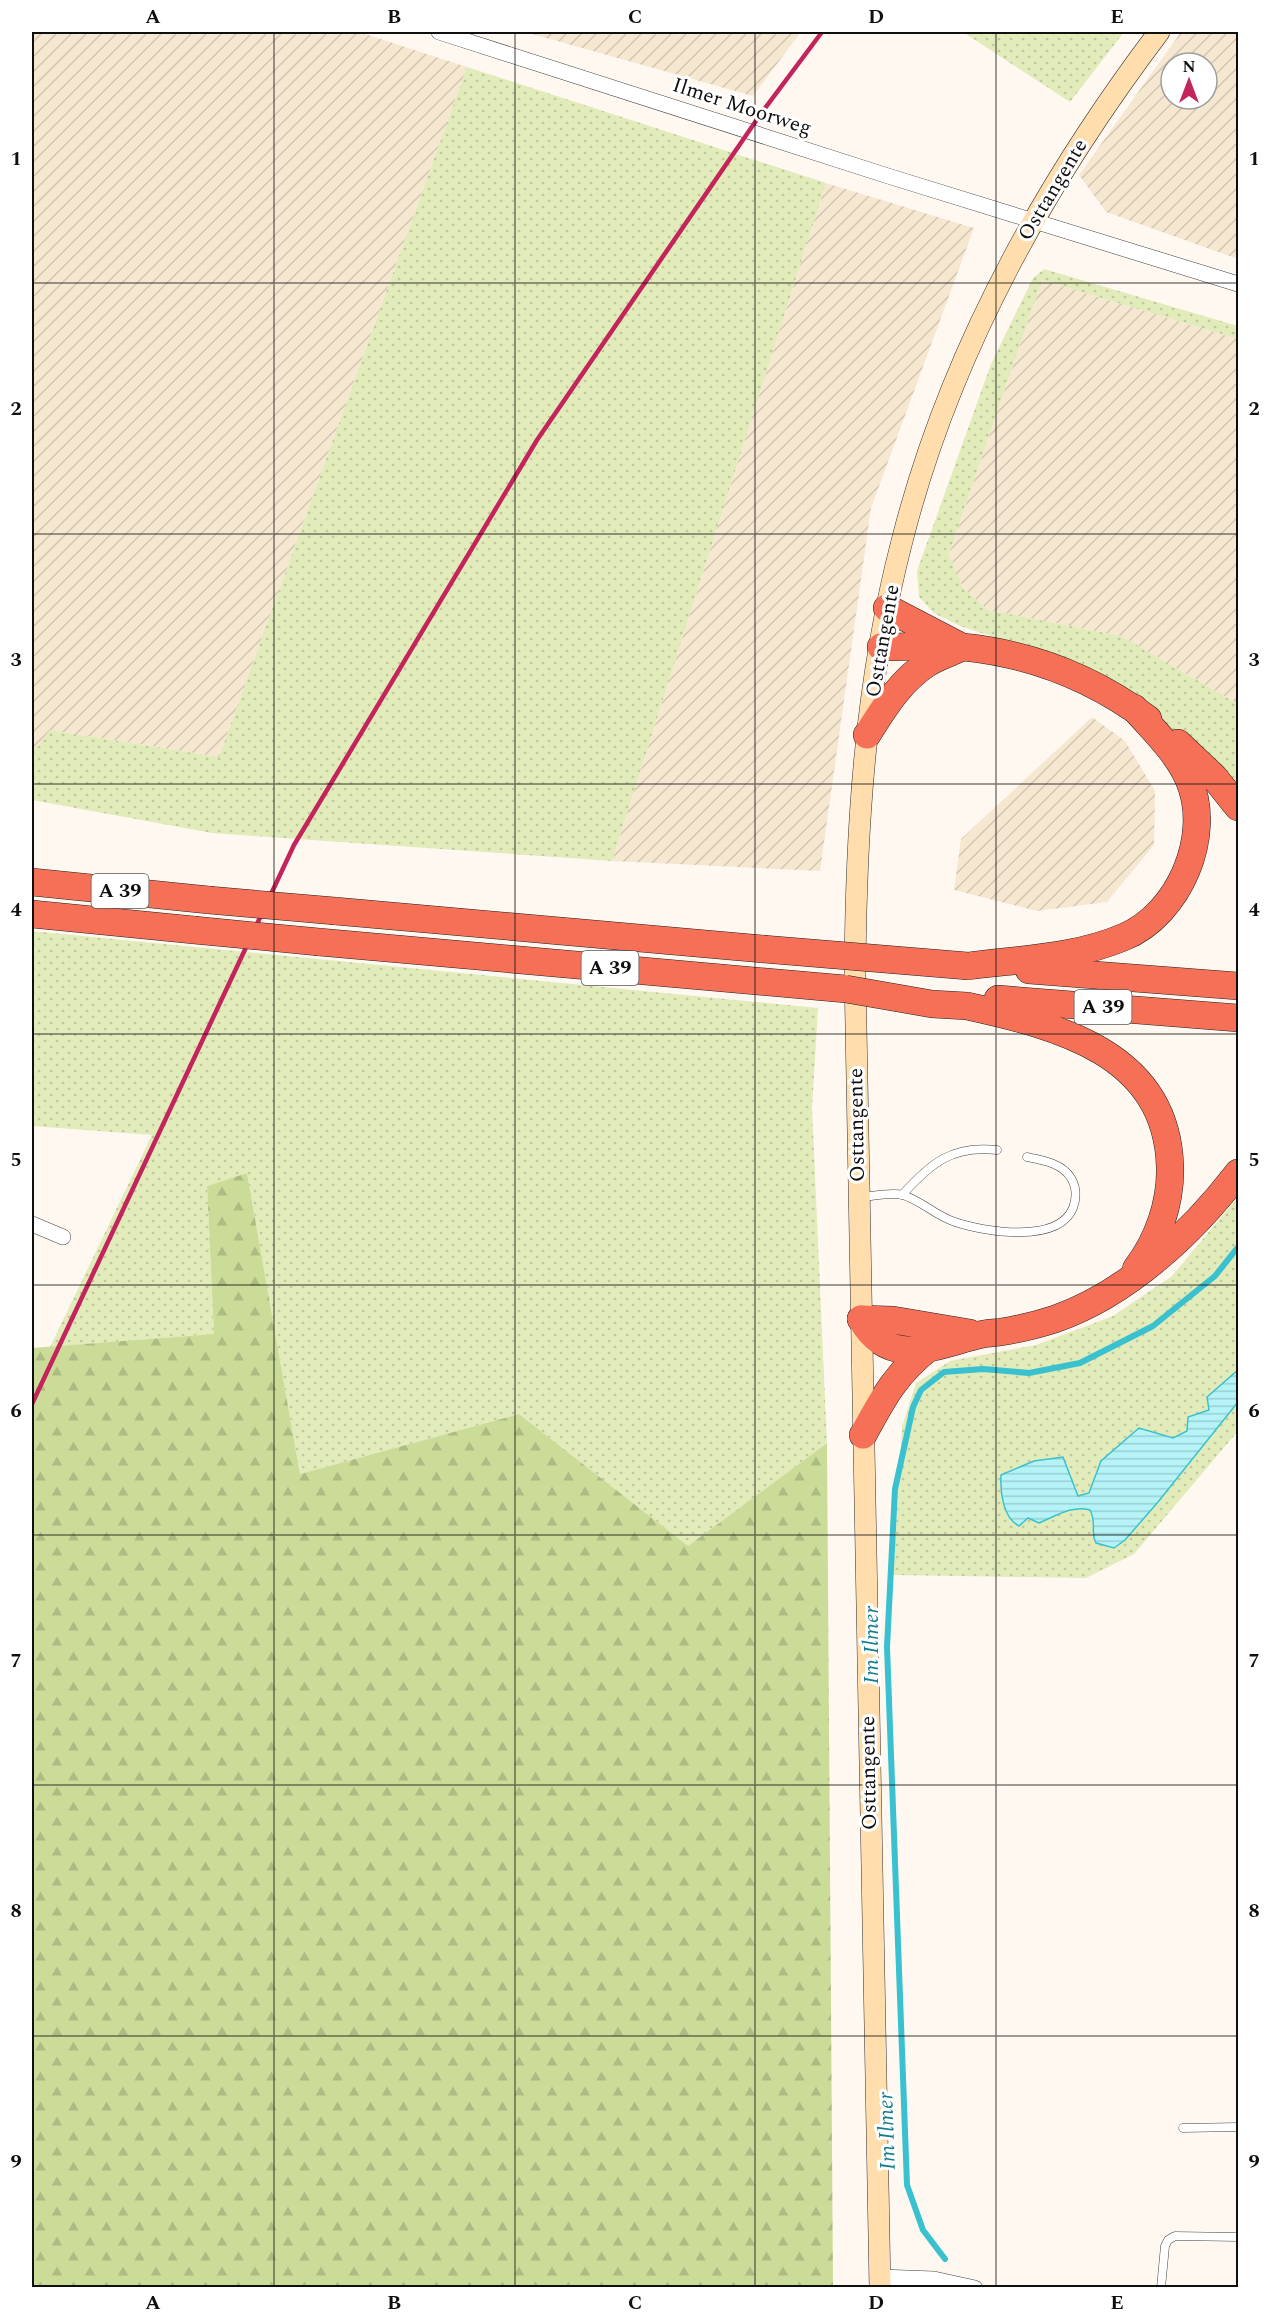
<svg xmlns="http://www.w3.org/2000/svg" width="1270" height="2319" font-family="Spectral,serif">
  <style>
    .farmland { fill: url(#farmland-furrows); fill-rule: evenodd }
    .grass { fill: url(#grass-dots) }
    .forest { fill: url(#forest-firs) }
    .water { fill: url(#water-rules); stroke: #3ac1d0; stroke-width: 1.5 }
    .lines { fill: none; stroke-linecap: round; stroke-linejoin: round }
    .stream { stroke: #3ac1d0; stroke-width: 6 }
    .lane-casing { stroke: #424242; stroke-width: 9 }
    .street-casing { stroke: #424242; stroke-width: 16 }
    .secondary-casing { stroke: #313131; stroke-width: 22 }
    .highway-casing { stroke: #202020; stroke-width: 28 }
    .lane { stroke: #fff; stroke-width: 8 }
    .street { stroke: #fff; stroke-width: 15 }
    .secondary { stroke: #ffddac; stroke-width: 21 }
    .highway { stroke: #f67058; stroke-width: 27 }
    .rail { stroke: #c2245b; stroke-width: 4.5 }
    .highway-bridge-casing { stroke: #202020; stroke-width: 28; stroke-linecap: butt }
    .highway-bridge { stroke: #f67058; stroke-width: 27 }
    .grid { fill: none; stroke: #0f0f0f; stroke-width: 1.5; stroke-opacity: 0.55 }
    .labels { text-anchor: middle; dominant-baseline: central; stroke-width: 6; stroke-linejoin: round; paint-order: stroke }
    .shield { fill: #fff; stroke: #575757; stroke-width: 1.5 }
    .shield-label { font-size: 20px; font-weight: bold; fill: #0f0f0f }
    .street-label { font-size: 21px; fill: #0f0f0f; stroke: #fff }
    .water-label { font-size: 22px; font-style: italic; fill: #147e8e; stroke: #fff }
    .neatline { fill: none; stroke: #0f0f0f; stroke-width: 2 }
    .grid-label { font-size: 20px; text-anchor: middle; font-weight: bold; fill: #0f0f0f }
  </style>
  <defs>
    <pattern id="farmland-furrows" width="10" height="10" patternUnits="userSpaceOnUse" patternTransform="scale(1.5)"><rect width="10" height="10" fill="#f6e7d1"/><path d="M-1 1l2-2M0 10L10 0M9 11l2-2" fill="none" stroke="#d2c5b2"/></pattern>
    <pattern id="grass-dots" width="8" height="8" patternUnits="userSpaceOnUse" patternTransform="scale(1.5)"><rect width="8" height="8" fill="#e2ebba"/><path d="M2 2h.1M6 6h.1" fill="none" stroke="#c1c89f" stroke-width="1.8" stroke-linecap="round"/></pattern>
    <pattern id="forest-firs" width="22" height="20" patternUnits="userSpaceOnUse" patternTransform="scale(1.5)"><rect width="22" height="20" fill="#cbdc99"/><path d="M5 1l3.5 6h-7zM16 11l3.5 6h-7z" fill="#adbc83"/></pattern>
    <pattern id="water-rules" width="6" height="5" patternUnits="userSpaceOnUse" patternTransform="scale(1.5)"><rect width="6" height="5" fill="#b5f3f7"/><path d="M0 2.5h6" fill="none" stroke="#9acfd3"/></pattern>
  </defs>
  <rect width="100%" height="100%" fill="#fff8f1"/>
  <g class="farmland">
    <polygon points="32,32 359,32 467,67 219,757 50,730 32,753"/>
    <polygon points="525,32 801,32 753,96"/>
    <path d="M1181,32H1238V259L1106,212L1079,175ZM1171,63H1207V99H1171Z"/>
    <polygon points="826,183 974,228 871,508 820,871 612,861"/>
    <polygon points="1042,280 1238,339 1238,704 1121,636 988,610 963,588 949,554"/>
    <polygon points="1092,717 1125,741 1155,791 1154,845 1107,902 1037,911 954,890 961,839"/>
  </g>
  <g class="grass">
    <polygon points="963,32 1124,32 1070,102"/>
    <polygon points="467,67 826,183 612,861 212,833 32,800 32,753 50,730 219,757"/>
    <polygon points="1044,269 1238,326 1238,339 1042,280 949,554 963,588 988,610 1121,636 1238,704 1238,797 1221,776 1142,701 1068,661 960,626 934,613 919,597 917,571 991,364 1033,278"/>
    <polygon points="32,931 818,1008 812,1108 827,1443 688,1546 519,1414 300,1474 247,1173 207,1186 214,1334 50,1347 152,1135 32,1126"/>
    <polygon points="1238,1197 1238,1431 1134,1554 1086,1578 893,1575 902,1427 916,1383 950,1361 1036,1345 1113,1316 1172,1276"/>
  </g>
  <polygon class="forest" points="247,1173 300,1474 519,1414 688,1546 827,1443 833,2287 32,2287 32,1348 214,1334 207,1186"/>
  <path class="water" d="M1238,1370V1402L1158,1502L1125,1540L1114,1548L1096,1543C1090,1531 1097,1523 1090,1510C1072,1505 1056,1516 1039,1523L1028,1518L1019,1526C1003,1518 1000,1492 1001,1475L1034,1461L1063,1457L1078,1496L1089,1493L1101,1461L1139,1428L1173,1438L1187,1431L1188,1417L1209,1410L1207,1397Z"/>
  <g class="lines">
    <polyline class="stream" points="945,2259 923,2230 907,2185 887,1647 895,1489 913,1407 921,1390 944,1372 983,1369 1029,1373 1080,1363 1153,1326 1215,1276 1238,1247"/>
    <defs>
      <g id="lane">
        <path d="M902,1195C931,1163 952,1145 997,1150"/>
        <path d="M862,1197C874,1196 891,1192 903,1195C922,1201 936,1216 955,1222C985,1232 1058,1244 1073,1208C1077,1197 1077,1188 1071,1178C1062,1163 1042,1160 1027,1157"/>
        <polyline points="1183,2128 1238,2127"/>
        <polyline points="1161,2288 1165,2246 1168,2240 1175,2236 1238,2237"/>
      </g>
      <g id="street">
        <polyline points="439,32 888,176 1238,284"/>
        <polyline points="32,1224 63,1237"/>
        <polyline points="880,2277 934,2279 975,2288"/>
      </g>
      <path id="secondary" d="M880,2288L855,974C856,828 865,683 902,541C949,355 1044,184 1159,32"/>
      <g id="highway">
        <polyline points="887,608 958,645"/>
        <path d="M881,647C908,647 936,645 963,647C1032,654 1093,678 1148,719"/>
        <path d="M867,735C884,708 901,680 928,663C937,657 948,654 958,649"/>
        <polyline points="1178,743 1214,777 1238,807"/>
        <polyline points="32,882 209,900"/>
        <polyline points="335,911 763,949"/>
        <polyline points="32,914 194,930"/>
        <polyline points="319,942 846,989"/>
        <path d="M968,966C1020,959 1075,958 1124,937C1179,914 1213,836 1189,780C1177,752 1154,731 1134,708"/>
        <polyline points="1029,970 1238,986"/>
        <polyline points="998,999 1238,1018"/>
        <path d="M967,1006C1058,1026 1167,1053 1170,1167C1171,1203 1158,1240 1136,1269"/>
        <path d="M861,1319C889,1369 934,1346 979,1335C986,1333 994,1333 1001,1332C1019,1329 1037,1325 1055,1319C1127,1294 1192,1233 1238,1173"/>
        <polyline points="861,1319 893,1320 970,1333"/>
        <path d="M863,1435C883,1398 896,1373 930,1347"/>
      </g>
    </defs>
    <use href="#lane" class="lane-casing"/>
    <use href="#street" class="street-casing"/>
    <use href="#secondary" class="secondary-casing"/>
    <use href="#highway" class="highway-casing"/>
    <use href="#lane" class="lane"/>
    <use href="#street" class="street"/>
    <use href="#secondary" class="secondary"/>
    <use href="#highway" class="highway"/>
    <polyline class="rail" points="32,1404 294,845 537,440 760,115 822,32"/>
    <defs>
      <g id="highway-bridge">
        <polyline points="209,900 335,911"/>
        <polyline points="194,930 319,942"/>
        <polyline points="763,949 968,966"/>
        <polyline points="846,989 932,1004 967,1006"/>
      </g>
    </defs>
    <use href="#highway-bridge" class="highway-bridge-casing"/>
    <use href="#highway-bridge" class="highway-bridge"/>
  </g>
  <path class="grid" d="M274,32V2288M515,32V2288M755,32V2288M996,32V2288M32,283H1238M32,534H1238M32,784H1238M32,1034H1238M32,1285H1238M32,1535H1238M32,1785H1238M32,2036H1238"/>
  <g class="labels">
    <g class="shield">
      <rect x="91.5" y="874" width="57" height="34" rx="4.5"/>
      <rect x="581.5" y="951" width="57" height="34" rx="4.5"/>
      <rect x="1074.5" y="990" width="57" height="34" rx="4.5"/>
    </g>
    <g class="shield-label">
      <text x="120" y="891">A 39</text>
      <text x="610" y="968">A 39</text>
      <text x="1103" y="1007">A 39</text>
    </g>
    <g class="street-label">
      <text transform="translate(742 107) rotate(18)">Ilmer Moorweg</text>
      <text transform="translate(1053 190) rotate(-59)">Osttangente</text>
      <text transform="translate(883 641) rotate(-80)">Osttangente</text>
      <text transform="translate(857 1125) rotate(-91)">Osttangente</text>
      <text transform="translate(869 1773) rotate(-91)">Osttangente</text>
    </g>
    <g class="water-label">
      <text transform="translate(871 1645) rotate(-90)">Im Ilmer</text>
      <text transform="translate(887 2131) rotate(-92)">Im Ilmer</text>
    </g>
  </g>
  <rect width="1270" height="2319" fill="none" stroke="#ffffff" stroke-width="66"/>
  <g transform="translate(1189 81)"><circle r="28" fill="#ffffff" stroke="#9f9f9f" stroke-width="1.5"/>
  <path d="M0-4.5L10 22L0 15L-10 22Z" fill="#c2245b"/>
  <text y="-9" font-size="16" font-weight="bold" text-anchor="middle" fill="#0f0f0f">N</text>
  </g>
  <rect x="33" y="33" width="1204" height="2253" class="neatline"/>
  <g class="grid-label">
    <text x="153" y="23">A</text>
    <text x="394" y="23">B</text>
    <text x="635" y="23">C</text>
    <text x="876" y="23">D</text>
    <text x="1117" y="23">E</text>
    <text x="16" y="165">1</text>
    <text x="1254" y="165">1</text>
    <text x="16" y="415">2</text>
    <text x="1254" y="415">2</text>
    <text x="16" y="666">3</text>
    <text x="1254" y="666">3</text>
    <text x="16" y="916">4</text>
    <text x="1254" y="916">4</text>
    <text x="16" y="1166">5</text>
    <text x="1254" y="1166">5</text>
    <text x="16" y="1417">6</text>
    <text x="1254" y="1417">6</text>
    <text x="16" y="1667">7</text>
    <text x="1254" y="1667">7</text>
    <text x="16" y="1917">8</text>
    <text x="1254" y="1917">8</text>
    <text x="16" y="2168">9</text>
    <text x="1254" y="2168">9</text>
    <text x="153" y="2309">A</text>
    <text x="394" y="2309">B</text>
    <text x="635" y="2309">C</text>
    <text x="876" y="2309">D</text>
    <text x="1117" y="2309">E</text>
  </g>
</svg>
